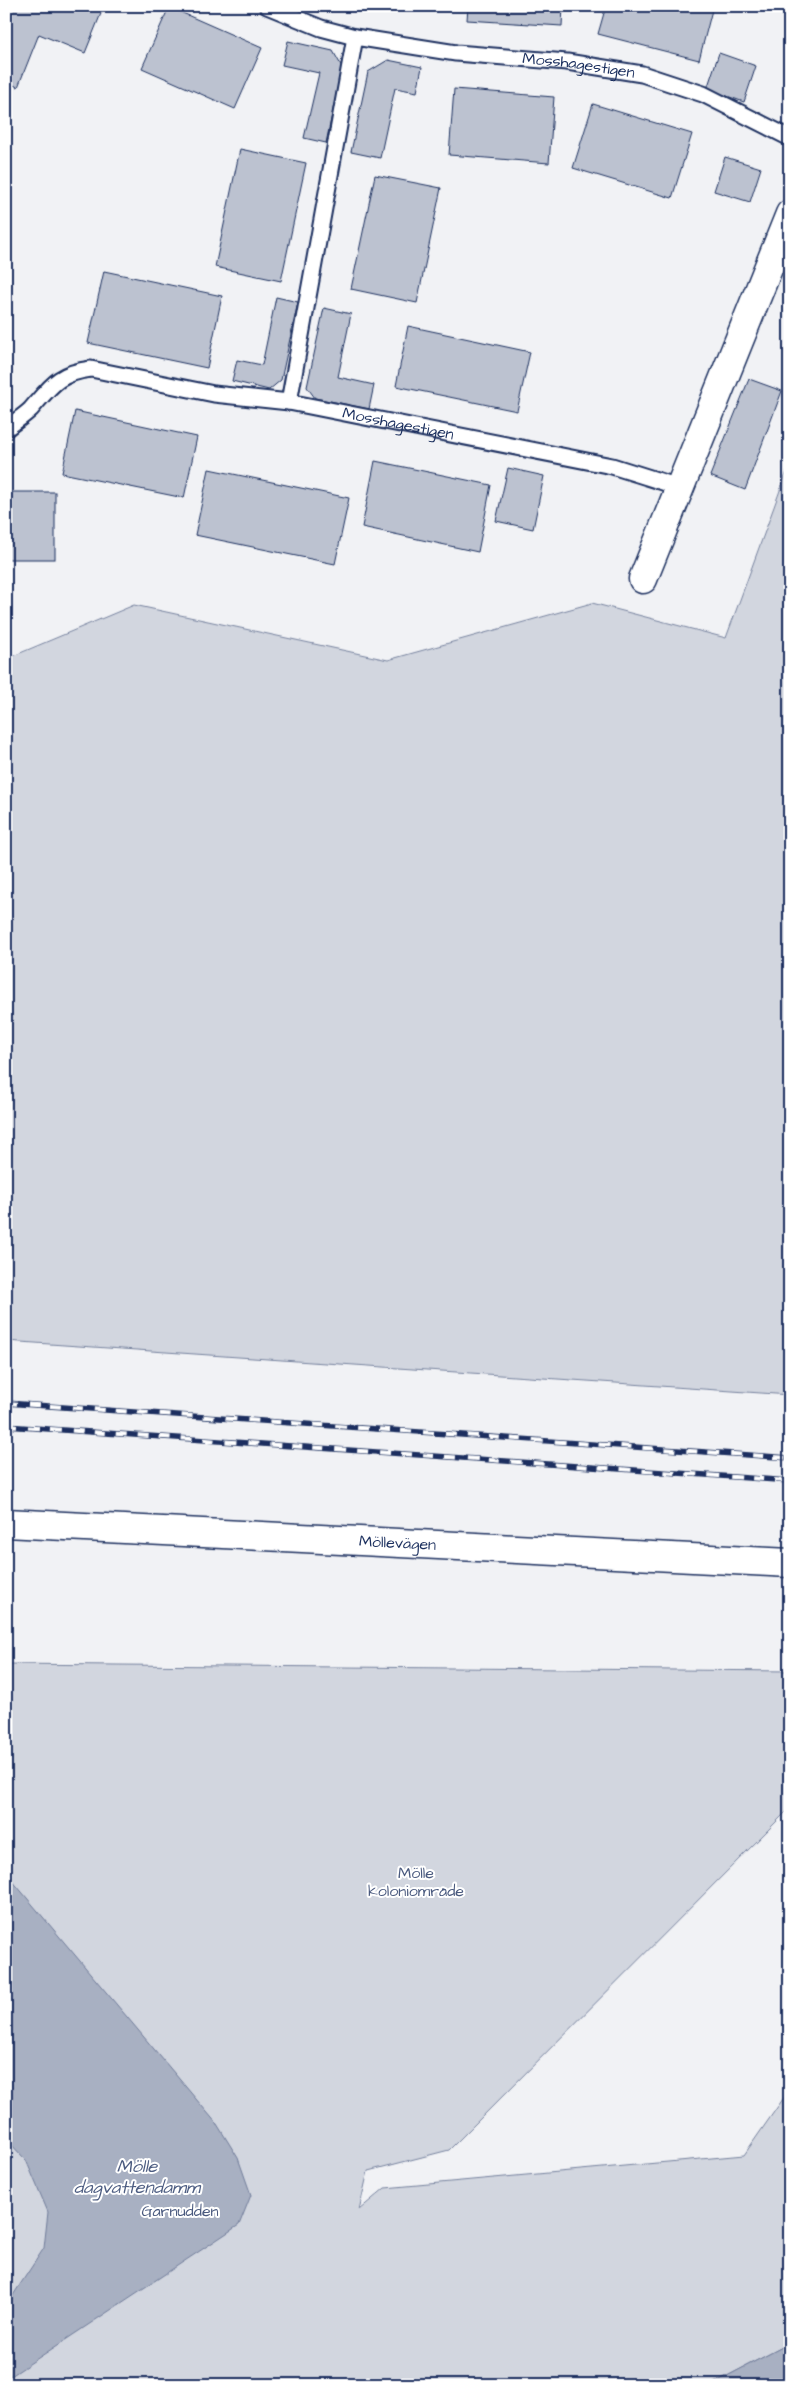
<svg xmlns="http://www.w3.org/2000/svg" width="796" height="2391" font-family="'Architects Daughter',sans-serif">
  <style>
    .green { fill: #d2d6df; stroke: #76829e }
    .water { fill: #a8b0c2; stroke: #707c9a }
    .building { fill: #bcc2d0; stroke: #1b2f5e }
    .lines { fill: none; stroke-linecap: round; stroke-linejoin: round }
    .service-casing { stroke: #1b2f5e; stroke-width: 19 }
    .minor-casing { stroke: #1b2f5e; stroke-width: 31 }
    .service { stroke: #fff; stroke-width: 15 }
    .minor { stroke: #fff; stroke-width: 28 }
    .rail-casing { stroke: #1b2f5e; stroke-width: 5.5 }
    .rail { stroke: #fff; stroke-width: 4; stroke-dasharray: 11; stroke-linecap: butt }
    .labels { text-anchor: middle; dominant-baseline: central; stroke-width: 4; stroke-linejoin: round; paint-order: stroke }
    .street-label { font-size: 16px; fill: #1b2f5e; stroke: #fff }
    .park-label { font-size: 16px; fill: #49597e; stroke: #fff }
    .water-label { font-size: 18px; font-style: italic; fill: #4c5c81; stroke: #fff }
  </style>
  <rect width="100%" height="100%" fill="#f1f2f5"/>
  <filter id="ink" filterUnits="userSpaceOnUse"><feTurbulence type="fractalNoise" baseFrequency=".02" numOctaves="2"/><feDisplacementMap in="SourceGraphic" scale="10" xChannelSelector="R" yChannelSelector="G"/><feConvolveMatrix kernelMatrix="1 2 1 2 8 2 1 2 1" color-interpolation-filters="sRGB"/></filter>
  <g filter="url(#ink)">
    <g class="green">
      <polygon points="790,463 790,1395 6,1341 6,659 134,605 388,660 592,603 726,638"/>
      <polygon points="6,1664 790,1671 790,1808 449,2150 368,2171 359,2210 385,2188 744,2155 790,2089 790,2343 710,2385 6,2385"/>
    </g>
    <g class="water">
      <polygon points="6,1873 217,2124 238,2158 251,2195 239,2225 11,2376 6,2368 6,2306 44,2248 48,2212 26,2160 6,2139"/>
      <polygon points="790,2343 790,2385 710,2385"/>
    </g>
    <g class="building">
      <polygon points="6,6 104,6 85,53 39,34 18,87 6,82"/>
      <polygon points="468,6 563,6 562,26 467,20"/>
      <polygon points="606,6 713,6 699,60 598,34"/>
      <polygon points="169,7 262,48 235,109 142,68"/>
      <polygon points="288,41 333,51 342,67 326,143 304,138 319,73 282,65"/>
      <polygon points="719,53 756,66 744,102 707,89"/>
      <polygon points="388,60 422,67 417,92 395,88 380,158 351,152 368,72"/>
      <polygon points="454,89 554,97 549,163 449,155"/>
      <polygon points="593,104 692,134 672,198 573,168"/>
      <polygon points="240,149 306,163 281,281 215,267"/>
      <polygon points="725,157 761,168 750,202 714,191"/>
      <polygon points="375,175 441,188 417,303 351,289"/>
      <polygon points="104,271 222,296 207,368 88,343"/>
      <polygon points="276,297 298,302 281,380 269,390 232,381 237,360 262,365"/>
      <polygon points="324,308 351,314 338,377 374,385 369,409 315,398 307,387"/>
      <polygon points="408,326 530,352 517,411 396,386"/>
      <polygon points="749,379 782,391 745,490 710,476"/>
      <polygon points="75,411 197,437 184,498 62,473"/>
      <polygon points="375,461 491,485 478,552 362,527"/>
      <polygon points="508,468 544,476 533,529 496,521"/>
      <polygon points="209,469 349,498 335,564 195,535"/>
      <rect x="6" y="492" width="49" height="67"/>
    </g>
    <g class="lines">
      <defs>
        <g id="service">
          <path id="s1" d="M267,6L321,28L355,37L456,53L567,62L642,74L703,94L790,138"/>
          <polyline points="289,402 355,37"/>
          <path id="s2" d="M6,429C14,422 24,416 31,409C51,386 58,373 91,369L214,394L289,402L612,466L682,488"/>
        </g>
        <g id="minor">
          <polyline points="643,579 790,214"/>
          <path id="s3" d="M6,1523L790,1563"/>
        </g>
      </defs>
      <use href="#service" class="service-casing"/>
      <use href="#minor" class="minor-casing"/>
      <use href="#service" class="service"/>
      <use href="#minor" class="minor"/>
      <defs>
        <g id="rail">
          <polyline points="6,1403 790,1458"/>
          <polyline points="6,1426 790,1481"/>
        </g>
      </defs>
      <use href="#rail" class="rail-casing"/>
      <use href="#rail" class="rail"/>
    </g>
  </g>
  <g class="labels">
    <g class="street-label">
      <text stroke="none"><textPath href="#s1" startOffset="319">Mosshagestigen</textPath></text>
      <text stroke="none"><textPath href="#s2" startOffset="419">Mosshagestigen</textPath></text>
      <text stroke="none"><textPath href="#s3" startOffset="392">Möllevägen</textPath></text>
    </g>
    <g class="park-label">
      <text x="416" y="1873">Mölle<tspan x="416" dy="18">koloniområde</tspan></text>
      <text x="180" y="2211">Garnudden</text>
    </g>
    <g class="water-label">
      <text x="137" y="2166">Mölle<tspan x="137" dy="21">dagvattendamm</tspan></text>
    </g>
  </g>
  <rect width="796" height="2391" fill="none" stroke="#fff" stroke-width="25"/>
  <rect x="12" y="12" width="771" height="2366" fill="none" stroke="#1b2f5e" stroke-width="2" filter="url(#ink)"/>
</svg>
